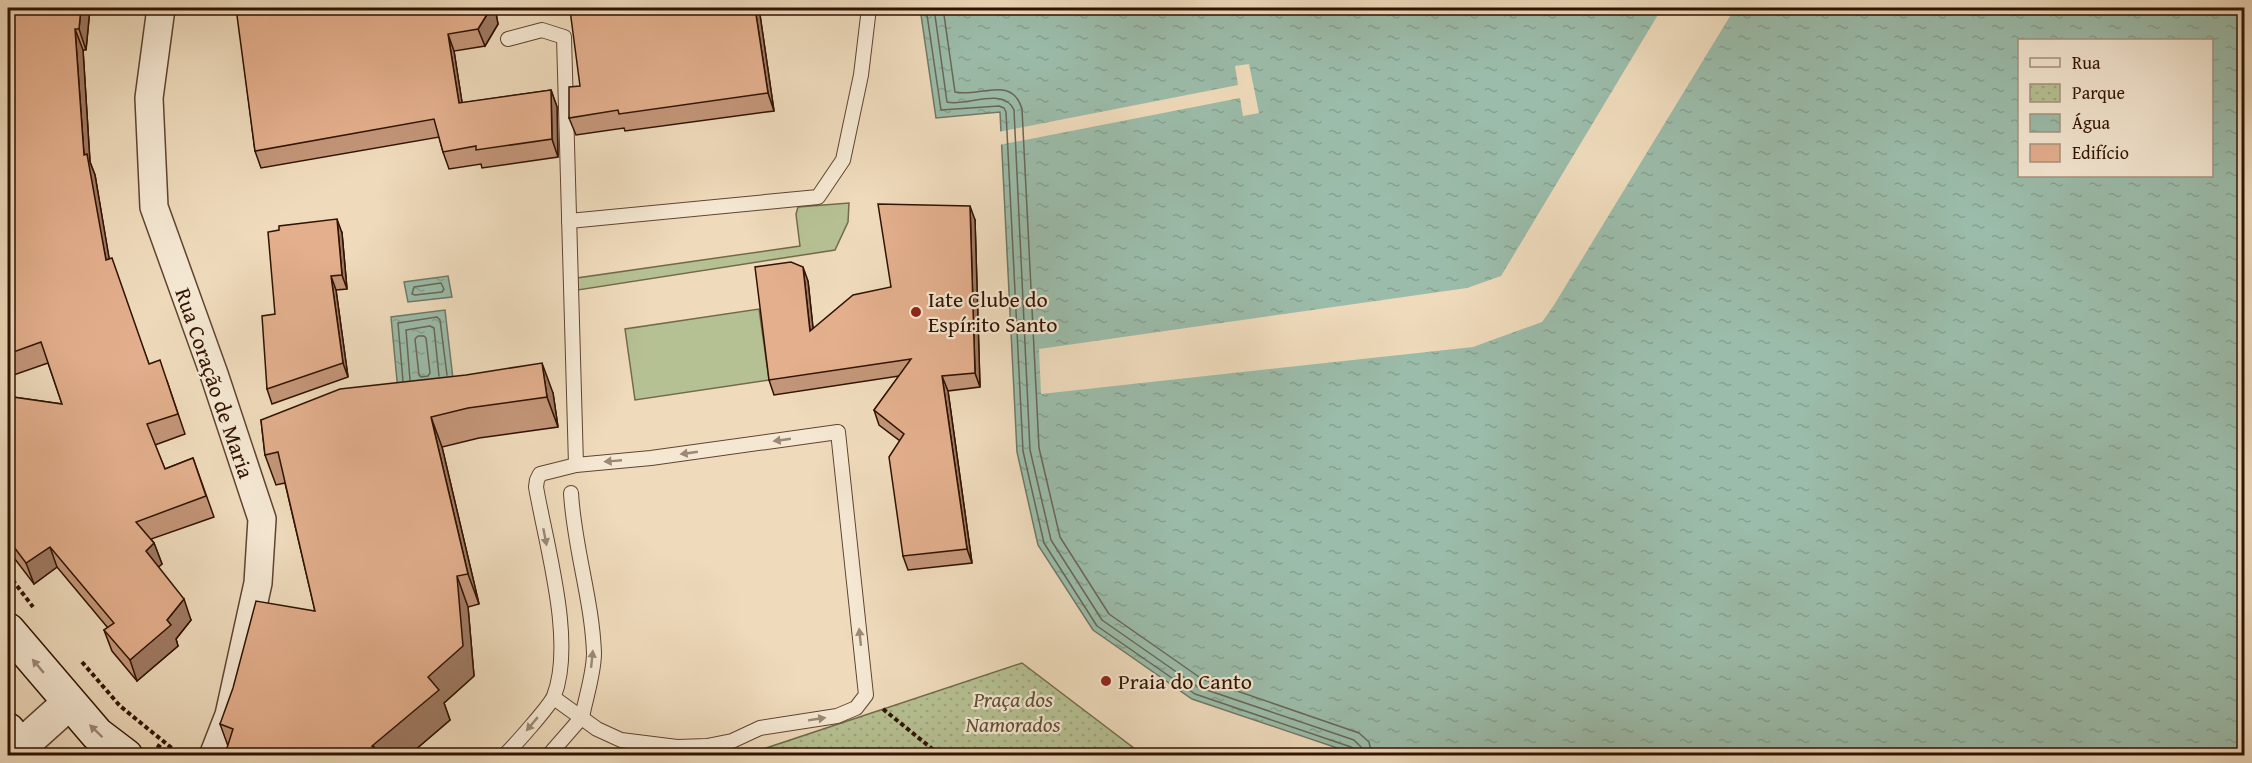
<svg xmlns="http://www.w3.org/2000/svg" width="2252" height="763" font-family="'Gentium Book Plus',serif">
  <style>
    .park { fill: url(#park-dots); stroke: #736a4a; stroke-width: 1.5 }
    .garden { fill: #b6c193; stroke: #736a4a; stroke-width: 1.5 }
    .water { fill: url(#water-ripples); stroke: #707866; stroke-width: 1.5; fill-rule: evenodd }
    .pier { fill: #efdbbc }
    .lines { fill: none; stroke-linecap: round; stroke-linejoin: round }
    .shore { stroke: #666756; stroke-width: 1.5 }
    .service-casing { stroke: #604430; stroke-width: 16 }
    .minor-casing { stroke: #604430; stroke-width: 30 }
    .tertiary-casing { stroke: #604430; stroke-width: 36 }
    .secondary-casing { stroke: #301201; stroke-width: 36 }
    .path { stroke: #301201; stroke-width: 4; stroke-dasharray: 4.5 3; stroke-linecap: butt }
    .service { stroke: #f5e8d3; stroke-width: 14 }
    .minor { stroke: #f5e8d3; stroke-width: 27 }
    .tertiary { stroke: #f5e8d3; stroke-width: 33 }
    .secondary { stroke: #f5e8d3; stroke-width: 33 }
    .wall { fill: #c39679; stroke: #301201; stroke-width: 1.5 }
    .shaded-wall { fill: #9f7a63; stroke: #301201; stroke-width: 1.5 }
    .building { fill: #e3af8d; stroke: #301201; stroke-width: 1.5 }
    .oneway { fill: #9c8874 }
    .poi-dot { fill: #8f2418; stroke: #f5e8d3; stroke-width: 2 }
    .labels { text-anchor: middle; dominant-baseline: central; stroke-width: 4.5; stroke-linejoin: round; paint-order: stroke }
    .poi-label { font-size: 22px; fill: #301201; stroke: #f5e8d3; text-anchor: start }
    .street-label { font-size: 22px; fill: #301201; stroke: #f5e8d3 }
    .park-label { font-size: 22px; font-style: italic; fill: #5f4f34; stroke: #f5e8d3 }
  </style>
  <defs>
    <pattern id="park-dots" width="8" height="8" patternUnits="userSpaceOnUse" patternTransform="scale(1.5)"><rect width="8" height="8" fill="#b6c193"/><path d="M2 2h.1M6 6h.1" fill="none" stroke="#9da57d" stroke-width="1.8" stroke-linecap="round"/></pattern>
    <pattern id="water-ripples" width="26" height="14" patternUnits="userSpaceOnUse" patternTransform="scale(1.5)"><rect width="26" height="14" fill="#9bbcaa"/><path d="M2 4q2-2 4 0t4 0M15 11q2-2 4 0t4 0" fill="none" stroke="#86a190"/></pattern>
  </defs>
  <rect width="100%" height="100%" fill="#efdbbc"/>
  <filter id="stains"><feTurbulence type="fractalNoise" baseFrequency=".00333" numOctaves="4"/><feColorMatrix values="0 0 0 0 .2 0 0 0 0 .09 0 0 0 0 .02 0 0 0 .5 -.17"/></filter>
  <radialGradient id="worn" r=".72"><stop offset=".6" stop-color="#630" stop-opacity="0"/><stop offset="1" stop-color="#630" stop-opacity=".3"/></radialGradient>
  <polygon class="park" points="1022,663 1143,755 745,755"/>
  <g class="garden">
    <polygon points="849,203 848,222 835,250 578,290 577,278 800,246 796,214 798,207"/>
    <polygon points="759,309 769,380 635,400 625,329"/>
  </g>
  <g class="water">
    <path d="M920,8H2244V755H1358L1192,699L1093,630L1038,545L1017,452L1000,112L936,118ZM2020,40H2212V176H2020Z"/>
    <polygon points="448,276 452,297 408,302 404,282"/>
    <polygon points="445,310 455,396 399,402 391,317"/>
  </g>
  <g class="pier">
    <polygon points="1662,8 1735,8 1554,305 1542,322 1473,347 1041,394 1039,349 1467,288 1501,276"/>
    <polygon points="1249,64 1259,113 1243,116 1240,98 999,145 998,132 1238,85 1235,66"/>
  </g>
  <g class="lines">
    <g class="shore">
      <polyline points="926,8 941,110 999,106 1004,108 1006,112 1023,451 1044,543 1097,626 1195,694 1351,747 1355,750 1356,756"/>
      <path d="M934,8L947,102C966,107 1004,86 1014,110L1030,450L1051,540L1102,620L1198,687L1354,740L1361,747L1363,756"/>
      <path d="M943,8L955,92C978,98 1012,74 1022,109L1039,448L1060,537L1109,614L1202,679L1359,733L1369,742L1372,756"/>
      <polygon points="441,283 444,289 442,292 415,295 412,294 414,287"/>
      <polygon points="418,336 424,336 426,338 430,373 428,376 421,377 419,375 415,339"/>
      <polyline points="410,380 406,330 430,326 434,328 439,376"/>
      <polyline points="403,381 398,323 437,317 440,320 447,375"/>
    </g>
    <defs>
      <g id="service">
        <polyline points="508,39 542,30 564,37 576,465"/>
        <polyline points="569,221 818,197 843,160 861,75 869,8"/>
        <path d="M571,493C574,547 592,599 594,653C594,673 586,697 582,717"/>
        <path d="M504,756C513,747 550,706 554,696C575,641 546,545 536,487L537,480L540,474L576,465L651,458L838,432L866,695L856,708L837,716L760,728L732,741L707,746L677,747L621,740L597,729L554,698"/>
        <polyline points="548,756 582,717"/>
      </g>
      <polyline id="minor" points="161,8 149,98 154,207 214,374 262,519 258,583 229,715 213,756"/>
      <polyline id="tertiary" points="10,756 69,703"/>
      <g id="secondary">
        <polyline points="8,630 97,734 126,756"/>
        <polyline points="8,730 29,756"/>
      </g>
    </defs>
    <use href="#service" class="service-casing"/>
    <use href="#minor" class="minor-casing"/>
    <use href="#tertiary" class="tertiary-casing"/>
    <use href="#secondary" class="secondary-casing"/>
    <g class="path">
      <polyline points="8,574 33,607"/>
      <polyline points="82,662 120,706 179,754"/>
      <polyline points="883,709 941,756"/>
      <polyline points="157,745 174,756"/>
    </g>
    <use href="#service" class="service"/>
    <use href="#minor" class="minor"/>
    <use href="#tertiary" class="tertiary"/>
    <use href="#secondary" class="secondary"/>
  </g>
  <g class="wall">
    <polygon points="8,8 90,8 86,50 83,50 90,162 95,175 109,259 149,364 167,381 185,434 155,445 165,469 193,458 214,517 151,539 154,543 162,564 158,567 191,620 176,639 178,646 137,681 112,651 104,630 108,628 57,567 34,584 8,550 8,388 13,397 62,404 48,363 8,377"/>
    <polygon points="205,8 495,8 498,24 485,46 454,51 462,103 551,90 557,107 558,157 482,168 481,164 449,169 443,152 439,137 261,168 255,151 237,9 207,14"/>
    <polygon points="759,8 774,111 625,131 624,128 576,135 569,118 580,86"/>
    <polygon points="975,220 980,387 948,391 972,563 908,570 903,556 900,441 879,425 874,410 899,376 774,395 769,380 808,281 813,329 891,287"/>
    <polygon points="342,233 347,289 336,290 348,377 272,404 267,389 275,314"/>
    <polygon points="553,393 558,427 479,438 442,447 479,604 468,607 474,676 444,703 450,720 408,756 228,756 226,751 228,746 220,724 315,611 285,483 276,485 265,455 261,420"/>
  </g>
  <g class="shaded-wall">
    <polygon points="81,8 90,8 86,50 79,29"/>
    <polygon points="491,8 495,8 498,24 485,46 478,29"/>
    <polygon points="755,8 759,8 774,111 768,93"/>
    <polygon points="75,29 83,50 90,162 95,175 113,281 106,260 84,155"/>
    <polygon points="448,34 454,51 465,121 459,103"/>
    <polygon points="551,90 557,107 558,157 552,139"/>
    <polygon points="970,206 975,220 980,387 975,373"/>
    <polygon points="337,219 342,233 347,289 342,275"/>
    <polygon points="803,267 808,281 815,346 810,331"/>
    <polygon points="331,276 336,290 348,377 343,363"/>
    <polygon points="542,363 553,393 558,427 547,397"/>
    <polygon points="942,376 948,391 972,563 967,549"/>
    <polygon points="431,417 442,447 479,604 468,574"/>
    <polygon points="154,543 162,564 153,572 146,551"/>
    <polygon points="50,547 57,567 34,584 26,563"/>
    <polygon points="457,576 468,607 474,676 444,703 450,720 408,756 363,756 372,746 428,677"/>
    <polygon points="184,599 191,620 176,639 178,646 137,681 130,660 167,620"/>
  </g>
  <g class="building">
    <polygon points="8,8 81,8 79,29 75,29 84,155 87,154 106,260 112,258 149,364 160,360 178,414 147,424 165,469 193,458 206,496 136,522 154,543 146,551 184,599 167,620 171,625 130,660 104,630 114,623 50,547 26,563 8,539 8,388 13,397 62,404 41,342 8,354"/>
    <polygon points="236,8 491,8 478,29 448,34 459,103 551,90 552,139 476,150 476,146 443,152 434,119 255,151"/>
    <polygon points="585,8 755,8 768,93 619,114 618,110 569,118 569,87 580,86 570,10"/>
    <polygon points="878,204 970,206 975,373 942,376 967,549 903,556 889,457 904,434 874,410 911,359 769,380 755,267 791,262 803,267 810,331 853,295 891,287"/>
    <polygon points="337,219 342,275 331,276 343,363 267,389 262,316 275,314 268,232 279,230 279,226"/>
    <polygon points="542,363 547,397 468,408 431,417 468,574 457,576 463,646 428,677 439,690 372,746 374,747 363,756 241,756 226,751 233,729 220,724 233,688 256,601 315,611 278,452 265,455 261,420 340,389 466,375"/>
  </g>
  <defs><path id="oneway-solid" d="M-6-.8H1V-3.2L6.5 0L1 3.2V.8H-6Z" transform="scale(1.5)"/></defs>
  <g class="oneway">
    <use href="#oneway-solid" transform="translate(782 440) rotate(172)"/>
    <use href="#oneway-solid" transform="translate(689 453) rotate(172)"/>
    <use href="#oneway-solid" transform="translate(613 461) rotate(175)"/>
    <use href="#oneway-solid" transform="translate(545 537) rotate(79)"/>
    <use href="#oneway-solid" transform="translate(860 637) rotate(-96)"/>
    <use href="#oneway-solid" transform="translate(592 659) rotate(-84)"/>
    <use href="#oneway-solid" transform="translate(38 666) rotate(-130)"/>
    <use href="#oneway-solid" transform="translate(817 719) rotate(-9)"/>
    <use href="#oneway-solid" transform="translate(532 724) rotate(130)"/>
    <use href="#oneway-solid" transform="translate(96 731) rotate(-136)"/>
  </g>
  <g class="poi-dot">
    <circle cx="916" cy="312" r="6"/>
    <circle cx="1106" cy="681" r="6"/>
  </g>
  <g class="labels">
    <g class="poi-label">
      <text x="928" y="299">Iate Clube do<tspan x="928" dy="25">Espírito Santo</tspan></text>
      <text x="1118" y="681">Praia do Canto</text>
    </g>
    <g class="street-label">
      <text transform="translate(215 383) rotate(71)">Rua Coração de Maria</text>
    </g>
    <g class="park-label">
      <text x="1013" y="699">Praça dos<tspan x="1013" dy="25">Namorados</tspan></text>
    </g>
  </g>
  <rect width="2252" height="763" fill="none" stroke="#efdbbc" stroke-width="30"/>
  <rect x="9" y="9" width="2234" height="745" fill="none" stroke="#301201" stroke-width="3"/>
  <rect x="15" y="15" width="2222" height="733" fill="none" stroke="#301201" stroke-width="1.5"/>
  <rect x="2018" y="39" width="195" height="138" fill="#f5e8d3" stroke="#a6927f" stroke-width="1.5"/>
  <rect x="2030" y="58" width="30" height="9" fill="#f5e8d3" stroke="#a6927f" stroke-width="1.5"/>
  <text x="2072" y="69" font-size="18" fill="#301201">Rua</text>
  <rect x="2030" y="84" width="30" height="18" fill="url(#park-dots)" stroke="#a6927f" stroke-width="1.5"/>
  <text x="2072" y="99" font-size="18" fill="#301201">Parque</text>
  <rect x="2030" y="114" width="30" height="18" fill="url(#water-ripples)" stroke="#a6927f" stroke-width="1.5"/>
  <text x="2072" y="129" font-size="18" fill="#301201">Água</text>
  <rect x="2030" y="144" width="30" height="18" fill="#e3af8d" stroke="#a6927f" stroke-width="1.5"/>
  <text x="2072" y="159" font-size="18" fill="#301201">Edifício</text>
  <rect width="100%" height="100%" filter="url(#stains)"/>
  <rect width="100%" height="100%" fill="url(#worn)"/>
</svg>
